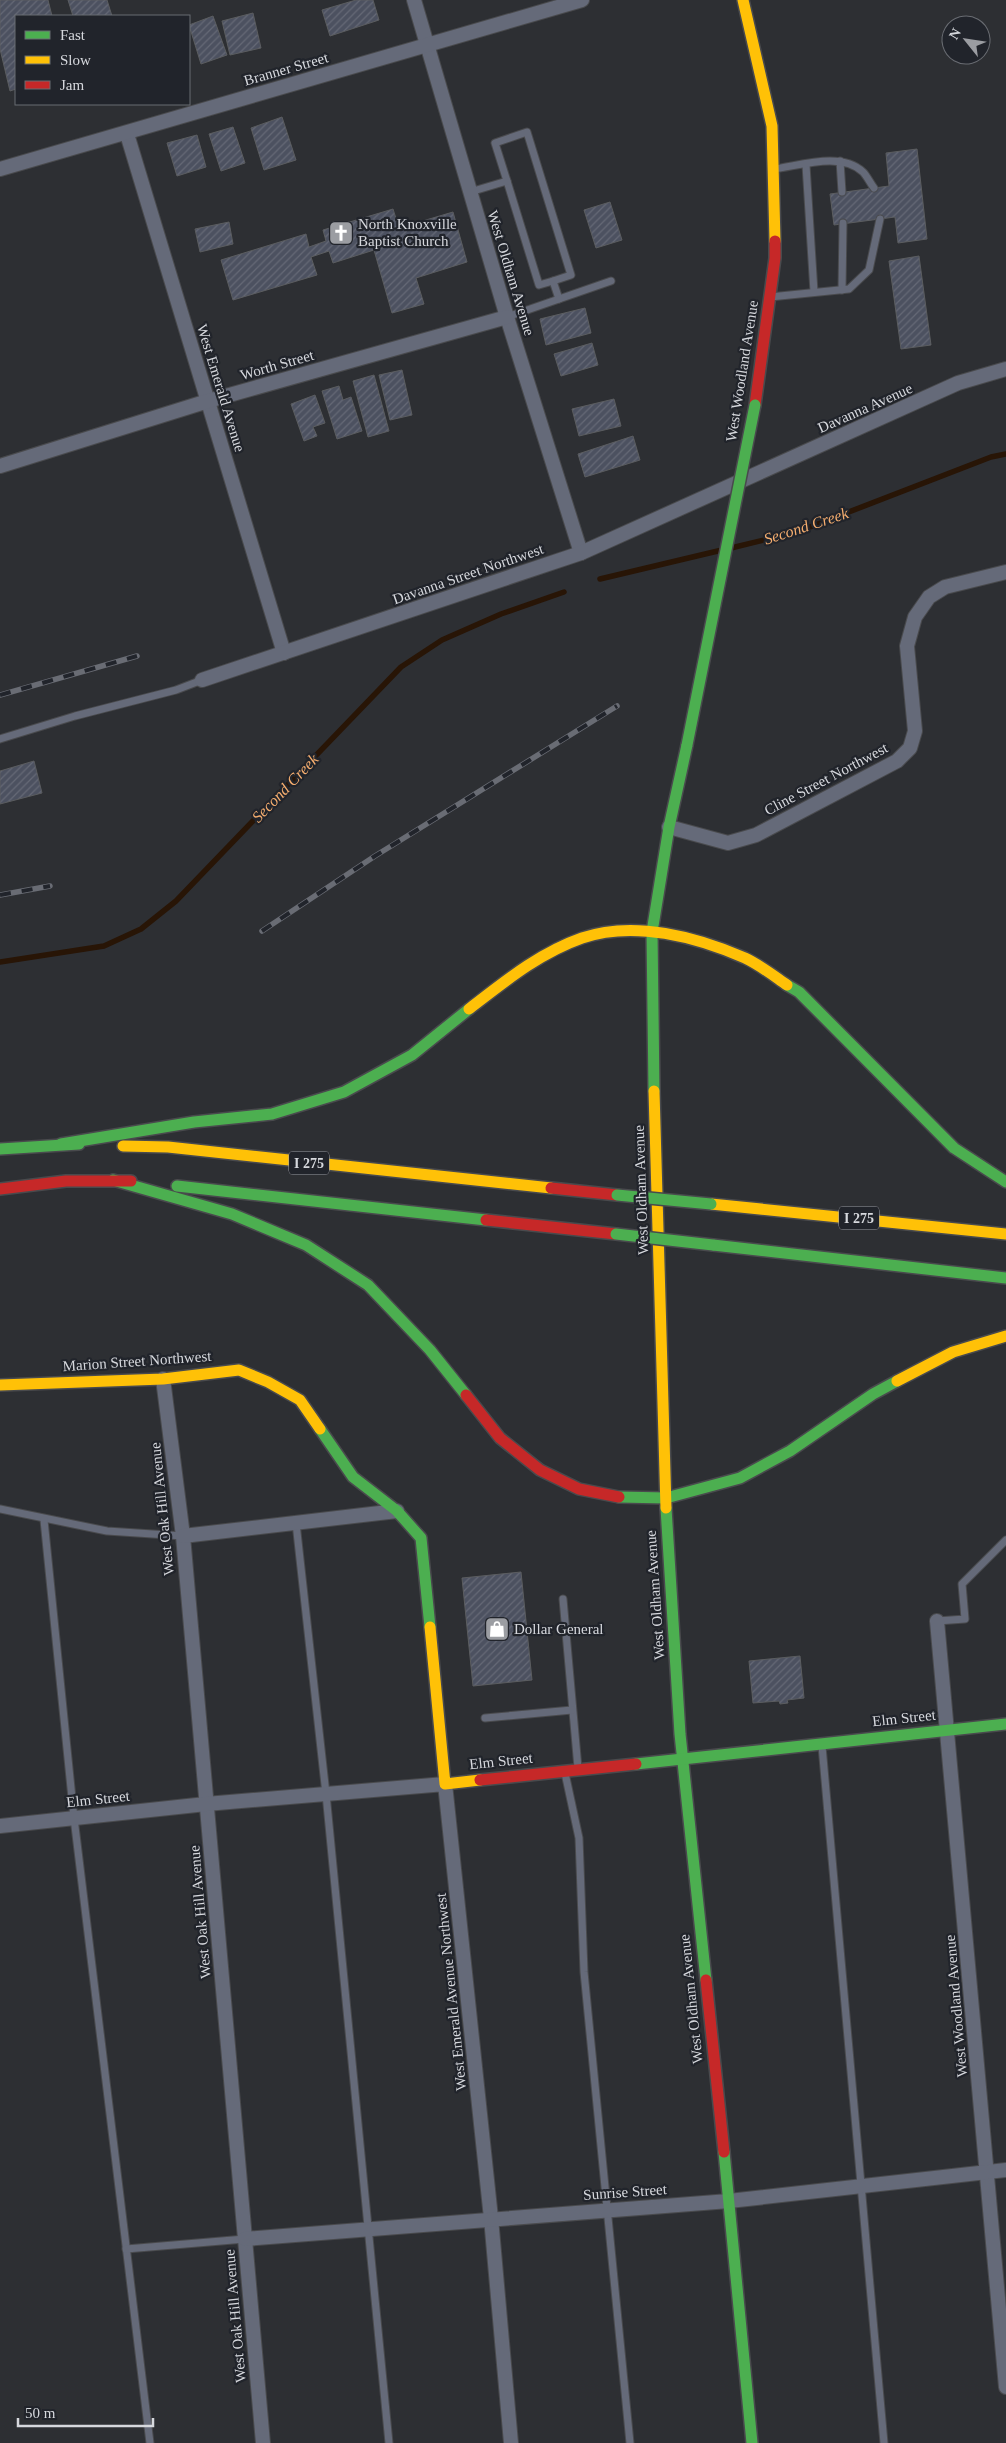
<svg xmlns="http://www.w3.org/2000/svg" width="1006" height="2443" font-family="'Times New Roman',serif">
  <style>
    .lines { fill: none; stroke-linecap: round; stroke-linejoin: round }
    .stream { stroke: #281506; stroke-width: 5.5 }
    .building { fill: url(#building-hatch); stroke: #5b5d60 }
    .lane-casing { stroke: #494a4d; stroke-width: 9 }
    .street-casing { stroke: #494a4d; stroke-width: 16 }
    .fast-casing { stroke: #494a4d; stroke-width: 14 }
    .slow-casing { stroke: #494a4d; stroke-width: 14 }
    .jam-casing { stroke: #494a4d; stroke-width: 14 }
    .lane { stroke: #656a79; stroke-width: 7 }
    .street { stroke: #656a79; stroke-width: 14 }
    .fast { stroke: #4caf50; stroke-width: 11 }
    .slow { stroke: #ffc107; stroke-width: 11 }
    .jam { stroke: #c62828; stroke-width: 11 }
    .rail-casing { stroke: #696c74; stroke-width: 5.5 }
    .rail { stroke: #21242b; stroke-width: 4; stroke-dasharray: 11; stroke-linecap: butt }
    .fast-bridge-casing { stroke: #494a4d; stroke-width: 14; stroke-linecap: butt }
    .fast-bridge { stroke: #4caf50; stroke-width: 11 }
    .labels { text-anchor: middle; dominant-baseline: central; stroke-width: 4.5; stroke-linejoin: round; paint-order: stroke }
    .shield { fill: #21242b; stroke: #a0a2a8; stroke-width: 1 }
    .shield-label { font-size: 14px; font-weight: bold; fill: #d6d8dd }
    .street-label { font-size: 15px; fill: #d6d8dd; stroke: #21242b }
    .poi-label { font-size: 15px; fill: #d6d8dd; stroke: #21242b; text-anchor: start }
    .water-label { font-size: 16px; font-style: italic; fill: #f6ae6f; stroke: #21242b }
  </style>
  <defs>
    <pattern id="building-hatch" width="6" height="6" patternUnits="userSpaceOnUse" patternTransform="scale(1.25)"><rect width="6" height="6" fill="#4c5160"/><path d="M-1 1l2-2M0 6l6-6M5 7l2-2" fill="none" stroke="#656976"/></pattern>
  </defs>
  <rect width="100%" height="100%" fill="#2d2f33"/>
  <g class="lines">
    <g class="stream">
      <polyline points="731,548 797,532 991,457 1006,454"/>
      <polyline points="600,579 722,550"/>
      <polyline points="0,962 104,946 141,929 176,901 401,667 442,640 501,614 564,592"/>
    </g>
  </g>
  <g class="building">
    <polygon points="0,0 48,0 52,16 16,16 16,89 10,91 0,49"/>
    <polygon points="68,0 107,0 112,16 73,16"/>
    <polygon points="356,0 373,0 379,20 330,36 322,10"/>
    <polygon points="253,13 261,48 230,55 222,21"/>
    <polygon points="213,16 227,55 201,64 189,25"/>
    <polygon points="282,117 296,160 264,170 251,128"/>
    <polygon points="233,127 245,163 221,171 209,134"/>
    <polygon points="197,135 206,167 177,176 167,143"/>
    <polygon points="917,149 927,239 898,243 895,217 834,225 830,194 889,186 886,153"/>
    <polygon points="610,202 622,240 596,248 584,210"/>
    <polygon points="393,209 399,228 453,212 467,262 416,278 424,304 392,313 374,250 333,263 329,251 311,257 317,275 233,300 221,260 306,234 309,247 326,241 323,230"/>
    <polygon points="229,222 233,244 200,252 195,229"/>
    <polygon points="919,256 931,345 901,349 889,261"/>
    <polygon points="585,308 591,333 546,345 540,319"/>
    <polygon points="592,343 598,365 561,376 554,354"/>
    <polygon points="402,370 412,415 390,420 379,375"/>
    <polygon points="374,375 389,431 368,437 353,381"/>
    <polygon points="339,386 343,400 351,397 362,431 337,439 322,391"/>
    <polygon points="315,395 325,423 313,427 317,436 304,441 291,404"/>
    <polygon points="614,399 621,426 579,436 572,409"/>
    <polygon points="633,436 640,460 585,477 578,454"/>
    <polygon points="34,761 42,793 0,804 0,771"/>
    <polygon points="521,1572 532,1680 473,1686 462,1578"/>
    <polygon points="800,1656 804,1698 787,1700 788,1703 780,1704 779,1701 753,1703 749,1661"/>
  </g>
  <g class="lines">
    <defs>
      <g id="lane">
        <polyline points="840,161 842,192"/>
        <polyline points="806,165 814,292"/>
        <path d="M774,169C799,166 841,151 863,172C867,176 870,183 874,188"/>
        <polyline points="507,181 539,285 553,281"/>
        <polyline points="470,192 507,181 495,143 527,132 571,275 553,281 559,299"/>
        <polyline points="842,290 843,223"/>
        <polyline points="770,297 849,289 869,270 880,219"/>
        <polyline points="507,317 611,281"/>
        <polyline points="0,739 75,716 176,690 202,680"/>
        <polyline points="0,1509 107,1531 183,1536"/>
        <polyline points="44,1520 74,1818 150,2443"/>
        <polyline points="296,1523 326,1794 389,2443"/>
        <polyline points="563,1599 578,1768"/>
        <polyline points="937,1621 965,1619 962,1584 1006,1540"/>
        <polyline points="485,1718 572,1710"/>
        <polyline points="822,1746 884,2443"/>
        <polyline points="565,1773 579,1838 584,1972 630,2443"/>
        <polyline points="126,2249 245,2239"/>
      </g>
      <g id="street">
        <polyline points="414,0 507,317 581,553"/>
        <polyline points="127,134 284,653"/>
        <polyline points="0,169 582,0"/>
        <polyline points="0,466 208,401 507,317"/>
        <polyline points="202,680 581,553 958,383 1006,369"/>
        <polyline points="669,827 728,843 756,835 897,761 910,748 915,731 907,646 915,617 929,597 945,587 1006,572"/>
        <polyline points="163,1379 183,1536 263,2443"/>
        <polyline points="183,1536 397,1511"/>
        <polyline points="937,1621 1006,2387"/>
        <polyline points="0,1826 206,1804 445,1784 491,2218 511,2443"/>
        <polyline points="245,2239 729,2201 1006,2170"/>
      </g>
      <g id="fast">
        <polyline points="787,985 799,992 954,1148 1006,1182"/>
        <polyline points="654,1091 652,932 669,827 687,745"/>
        <polyline points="61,1144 194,1122 272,1114 344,1092 412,1055 469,1009"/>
        <polyline points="0,1149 79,1144"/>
        <polyline points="113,1180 232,1214 306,1245 368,1285 430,1350 466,1395"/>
        <polyline points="177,1186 486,1220"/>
        <polyline points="713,1245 1006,1278"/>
        <polyline points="320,1429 353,1477 397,1511 421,1538 430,1627"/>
        <polyline points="619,1497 666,1498 740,1478 790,1451 873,1394 897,1381"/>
        <polyline points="666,1508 680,1734 706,1980"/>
        <polyline points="636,1764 1006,1724"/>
        <polyline points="724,2152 752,2443"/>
      </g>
      <g id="slow">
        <polyline points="743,0 772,126 775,241"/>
        <path d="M469,1009C504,982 539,953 582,938C634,920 697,937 745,958C760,965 774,976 787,985"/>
        <polyline points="654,1091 666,1508"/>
        <polyline points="123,1146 168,1147 551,1188"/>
        <polyline points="711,1204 1006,1234"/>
        <polyline points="897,1381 953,1352 1006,1336"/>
        <polyline points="0,1385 163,1379 239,1370 268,1382 300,1400 320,1429"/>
        <polyline points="430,1627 445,1784 480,1780"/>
      </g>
      <g id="jam">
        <polyline points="755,405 775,258 775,241"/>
        <polyline points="551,1188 617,1195"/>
        <polyline points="0,1189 66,1181 131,1181"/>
        <polyline points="486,1220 616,1234"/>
        <polyline points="466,1395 500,1438 540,1470 579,1489 619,1497"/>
        <polyline points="480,1780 636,1764"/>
        <polyline points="706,1980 724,2152"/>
      </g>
    </defs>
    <use href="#lane" class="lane-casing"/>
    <use href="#street" class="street-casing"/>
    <use href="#fast" class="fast-casing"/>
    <use href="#slow" class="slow-casing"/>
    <use href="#jam" class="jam-casing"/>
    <use href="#lane" class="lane"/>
    <use href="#street" class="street"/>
    <use href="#fast" class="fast"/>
    <use href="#slow" class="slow"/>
    <use href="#jam" class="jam"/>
    <defs>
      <g id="rail">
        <polyline points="0,695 137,656"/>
        <polyline points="0,895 50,886"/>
        <polyline points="262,931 375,856 617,706"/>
      </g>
    </defs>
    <use href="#rail" class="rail-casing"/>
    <use href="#rail" class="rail"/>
    <defs>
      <g id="fast-bridge">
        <polyline points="687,745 755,405"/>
        <polyline points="617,1195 711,1204"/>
        <polyline points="616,1234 713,1245"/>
      </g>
    </defs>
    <use href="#fast-bridge" class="fast-bridge-casing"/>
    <use href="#fast-bridge" class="fast-bridge"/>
  </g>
  <defs>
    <symbol id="church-square" viewBox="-11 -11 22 22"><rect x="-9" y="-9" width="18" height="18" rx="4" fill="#9b9da2" stroke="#21242b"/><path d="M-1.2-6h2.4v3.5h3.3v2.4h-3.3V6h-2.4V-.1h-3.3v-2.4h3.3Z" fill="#fff"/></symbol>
    <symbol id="shop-square" viewBox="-11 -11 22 22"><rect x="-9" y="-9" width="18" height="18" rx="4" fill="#9b9da2" stroke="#21242b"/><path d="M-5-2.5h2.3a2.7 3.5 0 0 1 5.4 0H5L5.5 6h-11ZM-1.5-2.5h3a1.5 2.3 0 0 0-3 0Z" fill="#fff"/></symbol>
  </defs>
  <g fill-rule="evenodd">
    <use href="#church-square" x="327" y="219" width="28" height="28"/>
    <use href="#shop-square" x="483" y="1615" width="28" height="28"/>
  </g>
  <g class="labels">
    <g class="shield">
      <rect x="289" y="1151.5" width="40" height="23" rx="4"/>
      <rect x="839" y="1206.5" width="40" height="23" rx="4"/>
    </g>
    <g class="shield-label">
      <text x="309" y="1163">I 275</text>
      <text x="859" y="1218">I 275</text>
    </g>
    <g class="street-label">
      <text transform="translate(286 69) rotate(-16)">Branner Street</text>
      <text transform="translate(511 273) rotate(73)">West Oldham Avenue</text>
      <text transform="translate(277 365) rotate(-16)">Worth Street</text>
      <text transform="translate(742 371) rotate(-81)">West Woodland Avenue</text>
      <text transform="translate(221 388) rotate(73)">West Emerald Avenue</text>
      <text transform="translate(865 408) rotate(-24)">Davanna Avenue</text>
      <text transform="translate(468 574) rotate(-19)">Davanna Street Northwest</text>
      <text transform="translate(826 779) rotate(-28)">Cline Street Northwest</text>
      <text transform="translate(641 1190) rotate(-92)">West Oldham Avenue</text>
      <text transform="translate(137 1361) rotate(-4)">Marion Street Northwest</text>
      <text transform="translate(162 1509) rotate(-96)">West Oak Hill Avenue</text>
      <text transform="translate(655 1595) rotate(-94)">West Oldham Avenue</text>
      <text transform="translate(904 1718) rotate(-6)">Elm Street</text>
      <text transform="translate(501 1761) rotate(-6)">Elm Street</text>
      <text transform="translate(98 1799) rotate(-6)">Elm Street</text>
      <text transform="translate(200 1912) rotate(-95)">West Oak Hill Avenue</text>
      <text transform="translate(451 1992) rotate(-96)">West Emerald Avenue Northwest</text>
      <text transform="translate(691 1999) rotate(-96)">West Oldham Avenue</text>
      <text transform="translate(956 2006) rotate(-95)">West Woodland Avenue</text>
      <text transform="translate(625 2192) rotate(-4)">Sunrise Street</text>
      <text transform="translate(235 2316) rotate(-95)">West Oak Hill Avenue</text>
    </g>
    <g class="poi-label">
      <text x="358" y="224">North Knoxville<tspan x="358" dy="17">Baptist Church</tspan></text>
      <text x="514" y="1629">Dollar General</text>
    </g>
    <g class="water-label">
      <text transform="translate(806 526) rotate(-18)">Second Creek</text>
      <text transform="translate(285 788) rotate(-46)">Second Creek</text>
    </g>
  </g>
  <rect x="15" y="15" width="175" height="90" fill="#21242b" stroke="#696c72"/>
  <rect x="25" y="31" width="25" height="8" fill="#4caf50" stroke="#696c72"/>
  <text x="60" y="40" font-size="15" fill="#d6d8dd">Fast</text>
  <rect x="25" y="56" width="25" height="8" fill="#ffc107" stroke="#696c72"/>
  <text x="60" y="65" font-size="15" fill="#d6d8dd">Slow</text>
  <rect x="25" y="81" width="25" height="8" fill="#c62828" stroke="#696c72"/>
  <text x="60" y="90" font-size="15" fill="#d6d8dd">Jam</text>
  <g transform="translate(966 40) rotate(300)"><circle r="24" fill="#21242b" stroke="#696c72"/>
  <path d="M0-4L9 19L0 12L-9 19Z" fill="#9b9da2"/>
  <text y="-8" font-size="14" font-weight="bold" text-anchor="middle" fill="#d6d8dd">N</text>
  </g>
  <path d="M18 2418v8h135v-8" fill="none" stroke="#d6d8dd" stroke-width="2.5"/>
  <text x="25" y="2418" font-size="15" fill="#d6d8dd" stroke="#21242b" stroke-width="4" paint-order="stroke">50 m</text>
</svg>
